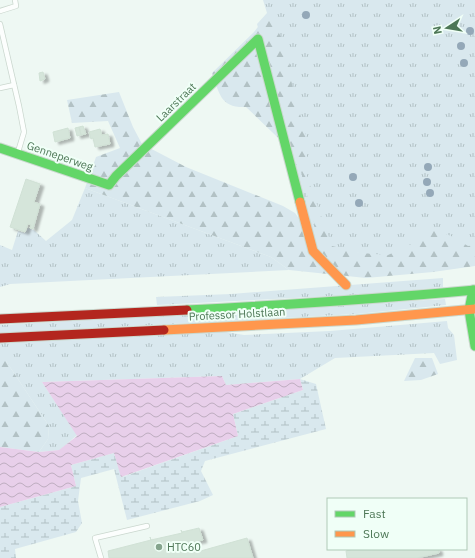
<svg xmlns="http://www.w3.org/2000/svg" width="475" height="558" font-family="'IBM Plex Sans',sans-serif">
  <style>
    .grass { fill: url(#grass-tufts) }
    .forest { fill: url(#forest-firs) }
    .wetland { fill: url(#wetland-marsh) }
    .water { fill: url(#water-waves) }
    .building { fill: #d5e5da; stroke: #d0e1d5; filter: url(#shadow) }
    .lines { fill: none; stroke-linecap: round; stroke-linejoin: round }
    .lane-casing { stroke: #cad7ce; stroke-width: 6 }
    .fast-casing { stroke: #cad8ce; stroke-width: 11 }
    .slow-casing { stroke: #cad8ce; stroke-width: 11 }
    .jam-casing { stroke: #cad8ce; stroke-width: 11 }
    .lane { stroke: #fcfefd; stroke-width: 4.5 }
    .fast { stroke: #63d668; stroke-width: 9 }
    .slow { stroke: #ff974d; stroke-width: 9 }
    .jam { stroke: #b3261e; stroke-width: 9 }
    .tree { fill: #94a8b8 }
    .poi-dot { fill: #85a48d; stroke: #f0fff7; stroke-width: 1.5 }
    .labels { text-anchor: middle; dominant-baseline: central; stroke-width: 4; stroke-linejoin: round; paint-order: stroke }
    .street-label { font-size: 11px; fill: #4d7756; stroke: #f0fff7 }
    .poi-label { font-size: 11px; fill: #4d7756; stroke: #f0fff7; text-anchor: start }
  </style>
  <defs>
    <pattern id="grass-tufts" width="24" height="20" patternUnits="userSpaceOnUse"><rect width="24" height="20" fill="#d9e8ee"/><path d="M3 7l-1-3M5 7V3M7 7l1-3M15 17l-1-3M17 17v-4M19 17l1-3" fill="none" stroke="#b2c1c4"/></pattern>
    <pattern id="forest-firs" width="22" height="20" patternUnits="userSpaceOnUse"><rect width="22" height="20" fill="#d9e8ee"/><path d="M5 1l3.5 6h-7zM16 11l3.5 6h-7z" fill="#b2c1c4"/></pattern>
    <pattern id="wetland-marsh" width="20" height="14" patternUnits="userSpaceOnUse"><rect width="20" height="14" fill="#d9e8ee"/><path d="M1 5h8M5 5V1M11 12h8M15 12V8" fill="none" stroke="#b2c1c4"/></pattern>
    <pattern id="water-waves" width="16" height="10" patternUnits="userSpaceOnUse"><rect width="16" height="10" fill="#e8cfea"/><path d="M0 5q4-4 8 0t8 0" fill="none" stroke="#beadc0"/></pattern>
    <filter id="shadow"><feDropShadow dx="4" dy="2.5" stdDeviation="1" flood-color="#0004"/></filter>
  </defs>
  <rect width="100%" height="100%" fill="#eef8f3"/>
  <g class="grass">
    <polygon points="263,0 475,0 475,259 433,265 316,246 257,24 267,13"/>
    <polygon points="85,188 271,257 289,270 10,284 0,287 0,245 12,250 18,231 25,233 28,228 34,230 46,241 72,220"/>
    <polygon points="443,278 443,287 373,294 157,305 156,297 231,294"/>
    <polygon points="445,299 446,305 357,314 0,333 0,325"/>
    <polygon points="447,321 448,328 454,335 457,360 440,364 434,353 335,358 300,379 226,385 222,376 42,382 77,435 60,450 39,452 48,439 49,426 6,361 0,361 0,343 220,331 244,335 330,331"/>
  </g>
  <g class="forest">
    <path d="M264,19L273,22L288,50L292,85L307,139V177L332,246L361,253L388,255L410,245L428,227L451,236L468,246L475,245V266L433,272L366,278L289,270L271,257L85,188L96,157L120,148L108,121L72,123L67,100L119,92L133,127L142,144L186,167L283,206L295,213L312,236L317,234L297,156L246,107C220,108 220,94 212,73L254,32Z"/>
    <polygon points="415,358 432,358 438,374 421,380 404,381"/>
    <polygon points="0,361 6,361 49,426 48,439 39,452 0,447"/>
  </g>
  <polygon class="wetland" points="300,379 316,384 326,429 205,461 201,471 213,495 200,501 127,520 114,469 81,478 78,501 82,523 76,532 15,549 16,558 0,558 0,507 76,486 71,465 114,453 122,477 238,436 233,414 303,390"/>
  <polygon class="water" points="222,376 226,385 300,379 303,390 233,414 238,436 121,477 114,453 71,465 76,486 0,507 0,447 39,452 59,450 77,436 42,382"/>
  <g class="building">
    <polygon points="43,72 45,79 40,81 39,73"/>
    <polygon points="83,126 86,134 81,135 79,127"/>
    <polygon points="79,127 81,135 77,136 75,128"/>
    <polygon points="68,128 70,138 55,142 53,132"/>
    <polygon points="100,129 102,135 108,134 110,144 95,147 93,138 91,139 89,132"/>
    <polygon points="26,179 40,184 34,202 40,204 33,229 30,228 31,225 28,224 25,232 10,227"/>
    <polygon points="199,528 203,540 194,542 197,552 247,538 253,558 109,558 108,551 151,540 150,537 151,540 182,533 181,530 182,532"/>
    <polygon points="354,549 438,549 439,553 417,558 347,558 346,551"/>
  </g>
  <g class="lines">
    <defs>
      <g id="lane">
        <polyline points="0,11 16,6 15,0"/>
        <polyline points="0,24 19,106 24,132 18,152"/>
        <polyline points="0,88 14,85"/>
        <polyline points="101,558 95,538 147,526"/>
      </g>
      <g id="fast">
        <polyline points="0,148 109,185 116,176 258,39 300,202"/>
        <polyline points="473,290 469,310 475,346"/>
        <path d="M187,310C283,305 379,299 475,290"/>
      </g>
      <g id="slow">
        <polyline points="300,202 313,251 346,285"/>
        <polyline points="164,330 356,320 475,309"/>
      </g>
      <g id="jam">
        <polyline points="0,319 187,310"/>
        <polyline points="0,338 164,330"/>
      </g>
    </defs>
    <use href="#lane" class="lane-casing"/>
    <use href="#fast" class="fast-casing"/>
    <use href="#slow" class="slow-casing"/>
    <use href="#jam" class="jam-casing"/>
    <use href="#lane" class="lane"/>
    <use href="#fast" class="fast"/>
    <use href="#slow" class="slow"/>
    <use href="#jam" class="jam"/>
  </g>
  <g class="tree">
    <circle cx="306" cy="15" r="4"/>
    <circle cx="470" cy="31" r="4"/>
    <circle cx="461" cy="46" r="4"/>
    <circle cx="464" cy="63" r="4"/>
    <circle cx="428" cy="167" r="4"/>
    <circle cx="353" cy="177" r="4"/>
    <circle cx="427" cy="182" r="4"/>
    <circle cx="430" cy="193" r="4"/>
    <circle cx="359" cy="203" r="4"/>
  </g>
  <circle class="poi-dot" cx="159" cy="547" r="4"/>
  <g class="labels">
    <g class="street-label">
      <text transform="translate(176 102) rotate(-44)">Laarstraat</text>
      <text transform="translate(60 156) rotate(19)">Genneperweg</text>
      <text transform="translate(237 314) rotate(-3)">Professor Holstlaan</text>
    </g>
    <g class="poi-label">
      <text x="167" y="547">HTC60</text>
    </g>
  </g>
  <rect x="327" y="498" width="140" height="52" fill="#f0fff7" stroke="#afc9b7"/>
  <rect x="335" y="511" width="20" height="6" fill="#63d668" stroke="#afc9b7"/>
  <text x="363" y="518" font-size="12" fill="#4d7756">Fast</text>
  <rect x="335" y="531" width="20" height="6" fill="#ff974d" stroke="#afc9b7"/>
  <text x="363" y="538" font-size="12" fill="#4d7756">Slow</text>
  <g transform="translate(447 28) rotate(258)" stroke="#f0fff7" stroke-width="3" paint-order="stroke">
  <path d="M0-3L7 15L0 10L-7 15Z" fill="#4d7756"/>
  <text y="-6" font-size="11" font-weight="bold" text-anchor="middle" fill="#4d7756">N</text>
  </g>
</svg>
